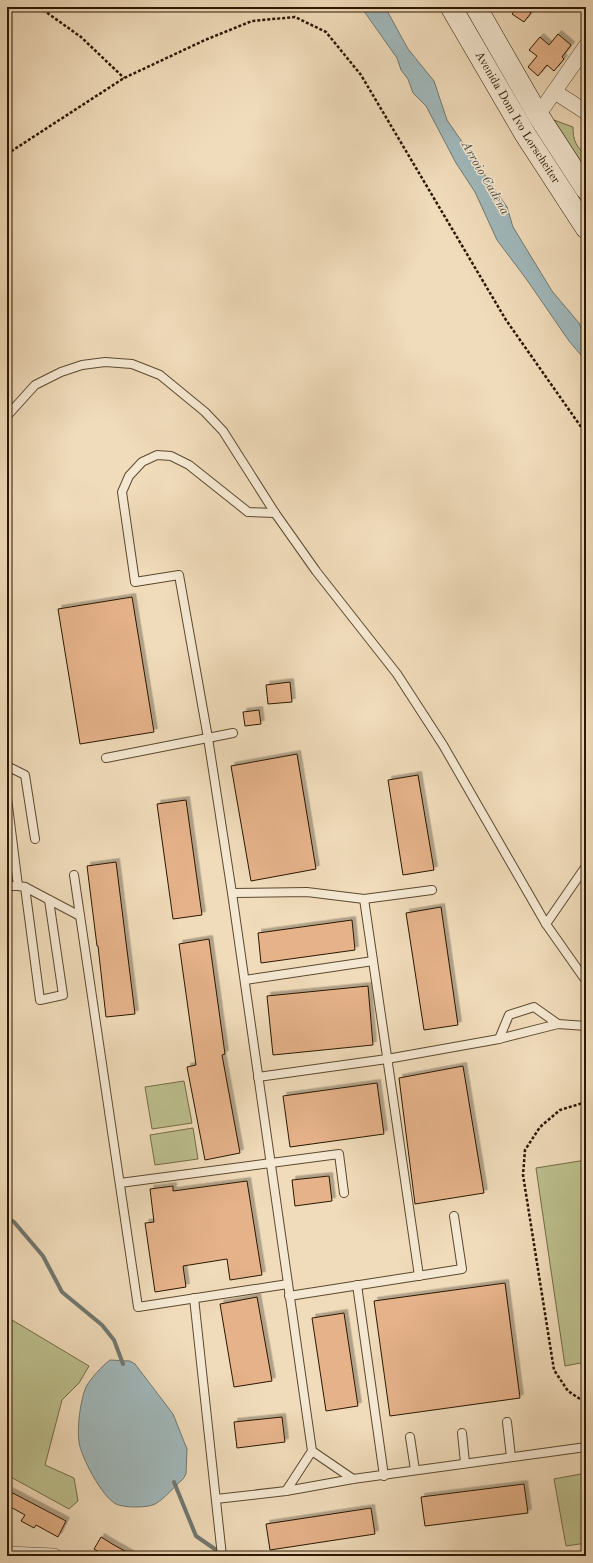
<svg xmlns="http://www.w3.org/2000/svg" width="593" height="1563" font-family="'Old Standard TT',serif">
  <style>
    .green { fill: #bcbf8d; stroke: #736c46 }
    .water { fill: #a0b8bb; stroke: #717870 }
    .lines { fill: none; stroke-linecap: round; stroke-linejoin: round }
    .stream { stroke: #717870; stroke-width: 4 }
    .building { fill: #e5b28a; stroke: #2a1800; filter: url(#shadow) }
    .service-casing { stroke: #5c492e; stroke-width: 10 }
    .minor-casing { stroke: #5c492e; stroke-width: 16 }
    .secondary-casing { stroke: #2a1800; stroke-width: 22 }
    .path { stroke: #2a1800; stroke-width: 2.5; stroke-dasharray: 3 2; stroke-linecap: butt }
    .service { stroke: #f5e8d2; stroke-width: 8 }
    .minor { stroke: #f5e8d2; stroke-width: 15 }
    .secondary { stroke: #f5e8d2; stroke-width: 21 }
    .labels { text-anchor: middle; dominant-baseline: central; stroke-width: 3; stroke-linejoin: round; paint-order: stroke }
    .street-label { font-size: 12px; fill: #2a1800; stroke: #f5e8d2 }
    .water-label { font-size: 13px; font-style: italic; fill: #535041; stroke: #f5e8d2 }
  </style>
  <defs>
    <filter id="shadow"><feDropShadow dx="3.5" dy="-3.5" stdDeviation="0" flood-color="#0004"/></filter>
  </defs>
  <rect width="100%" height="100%" fill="#f0dbba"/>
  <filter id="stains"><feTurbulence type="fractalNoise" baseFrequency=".005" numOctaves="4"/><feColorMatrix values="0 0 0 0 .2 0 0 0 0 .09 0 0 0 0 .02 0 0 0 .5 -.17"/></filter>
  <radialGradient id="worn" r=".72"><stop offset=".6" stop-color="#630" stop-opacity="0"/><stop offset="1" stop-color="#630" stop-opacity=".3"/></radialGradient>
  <g class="green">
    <path d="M554,120L573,127C573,140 576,147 586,155V170Z"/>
    <polygon points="184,1081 192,1123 152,1129 145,1087"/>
    <polygon points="193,1128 198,1159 155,1165 150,1135"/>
    <polygon points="586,1160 586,1362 565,1366 536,1168"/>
    <polygon points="7,1317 89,1366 79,1383 62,1400 45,1465 74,1478 78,1501 69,1509 7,1475"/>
    <polygon points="586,1473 586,1543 566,1546 554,1479"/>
  </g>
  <g class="water">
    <polygon points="361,7 385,7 408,49 434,81 447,120 507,207 513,227 552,291 579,323 586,341 586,361 569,341 527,280 497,240 475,192 456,163 426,106 413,93 408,79 401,70 397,58"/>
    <path d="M110,1360L130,1361L135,1364L173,1414L187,1449L186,1474L183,1479C176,1485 163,1500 155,1504C148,1508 124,1508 116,1504C102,1497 81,1457 79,1442C77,1428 80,1401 86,1387C90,1379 103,1365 110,1360Z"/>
  </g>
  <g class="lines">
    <g class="stream">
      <polyline points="7,1218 14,1222 43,1256 62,1292 102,1325 114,1340 123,1364"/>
      <polyline points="174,1482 196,1536 222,1554"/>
    </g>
  </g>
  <g class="building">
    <polygon points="518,7 523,7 531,13 524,22 512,14"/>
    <polygon points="558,34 571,45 562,57 564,59 554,71 547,65 538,76 528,67 537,56 529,50 540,37 549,45"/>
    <polygon points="132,597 154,732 80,744 58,609"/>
    <polygon points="290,682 292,702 268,704 266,685"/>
    <polygon points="259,710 261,724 245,726 243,712"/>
    <polygon points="297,754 316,869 251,881 231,766"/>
    <polygon points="418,775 434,870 403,875 388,780"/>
    <polygon points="186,800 202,915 173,919 157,804"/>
    <polygon points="116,862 135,1014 106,1017 98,946 97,946 87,866"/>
    <polygon points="441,907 458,1025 424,1030 406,913"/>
    <polygon points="352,920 355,950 261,963 258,933"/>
    <polygon points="209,939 225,1054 222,1055 240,1153 205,1160 187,1067 196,1065 179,944"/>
    <polygon points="368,986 373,1045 273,1055 267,996"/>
    <polygon points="463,1066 484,1193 415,1204 399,1078"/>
    <polygon points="377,1083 384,1134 290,1147 283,1096"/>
    <polygon points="329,1176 332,1201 295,1206 292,1180"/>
    <polygon points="247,1181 262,1275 230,1280 227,1259 183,1266 186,1287 155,1292 145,1223 154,1222 150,1189 173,1186 173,1191"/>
    <polygon points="505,1283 520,1398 390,1416 374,1301"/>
    <polygon points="257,1297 272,1381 234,1387 220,1304"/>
    <polygon points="344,1313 358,1406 326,1411 312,1318"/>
    <polygon points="282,1417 285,1442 237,1448 234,1422"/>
    <polygon points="524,1484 528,1513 425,1526 421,1497"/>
    <polygon points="7,1490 66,1521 58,1537 36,1525 34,1528 21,1521 25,1515 7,1505"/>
    <polygon points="371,1508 375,1534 270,1550 266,1524"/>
    <polygon points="101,1537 114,1545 134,1556 106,1556 94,1549"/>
  </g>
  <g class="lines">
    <defs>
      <g id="service">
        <polyline points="7,416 35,385 61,372 82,365 105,362 132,364 160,375 205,412 223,431 275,513 316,571 397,674 443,745 546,924 586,981"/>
        <polyline points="275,513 248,512 189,465 171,456 157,455 142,462 129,476 122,492 135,582 179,575 208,738 232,893 312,1451 286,1491"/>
        <polyline points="106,758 233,733"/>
        <polyline points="7,766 25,775 35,839"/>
        <polyline points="7,798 18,886"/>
        <polyline points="74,875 138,1307 288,1284"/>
        <polyline points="7,886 18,886 25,887 80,916"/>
        <polyline points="25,887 40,1000 63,995 49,900"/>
        <polyline points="232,893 307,892 364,899 432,890"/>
        <polyline points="364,899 419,1276"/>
        <polyline points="546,924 586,866"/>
        <polyline points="245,980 373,961"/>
        <polyline points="499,1039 509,1015 534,1007 558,1024"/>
        <polyline points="258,1077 387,1059 499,1039 558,1024 586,1026"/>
        <polyline points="120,1183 339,1154 344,1193"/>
        <polyline points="357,1285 384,1476"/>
        <polyline points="289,1296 462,1269 454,1216"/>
        <polyline points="194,1298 222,1556"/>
        <polyline points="507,1422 511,1457"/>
        <polyline points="462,1433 465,1463"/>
        <polyline points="410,1437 415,1470"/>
        <polyline points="312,1451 353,1479"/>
        <polyline points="216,1499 286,1491 353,1479 586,1447"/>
      </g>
      <g id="minor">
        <polyline points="555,92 586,112"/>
        <polyline points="538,115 586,46"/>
        <polyline points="7,1554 54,1556"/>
      </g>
      <g id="secondary">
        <path id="s1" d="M451,7L525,134L586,228"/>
        <polyline points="476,7 538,115 586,189"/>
      </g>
    </defs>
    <use href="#service" class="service-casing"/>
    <use href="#minor" class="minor-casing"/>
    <use href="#secondary" class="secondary-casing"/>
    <g class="path">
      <polyline points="39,7 81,37 124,78"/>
      <polyline points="7,154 124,78 205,40 252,21 295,17 326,32 361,75 506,320 586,434"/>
      <polyline points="586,1102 560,1110 540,1127 525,1150 523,1175 554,1370 568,1391 586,1403"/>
    </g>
    <use href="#service" class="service"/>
    <use href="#minor" class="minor"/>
    <use href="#secondary" class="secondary"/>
  </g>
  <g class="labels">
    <g class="street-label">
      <text stroke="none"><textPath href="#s1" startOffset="129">Avenida Dom Ivo Lorscheiter</textPath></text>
    </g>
    <g class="water-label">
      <text transform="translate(485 178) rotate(60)">Arroio Cadena</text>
    </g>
  </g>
  <rect width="593" height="1563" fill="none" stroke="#f0dbba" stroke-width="24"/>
  <rect x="8" y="8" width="577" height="1547" fill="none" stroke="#2a1800" stroke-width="2"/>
  <rect x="12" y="12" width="569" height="1539" fill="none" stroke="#2a1800"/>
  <rect width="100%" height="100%" filter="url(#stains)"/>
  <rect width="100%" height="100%" fill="url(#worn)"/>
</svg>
